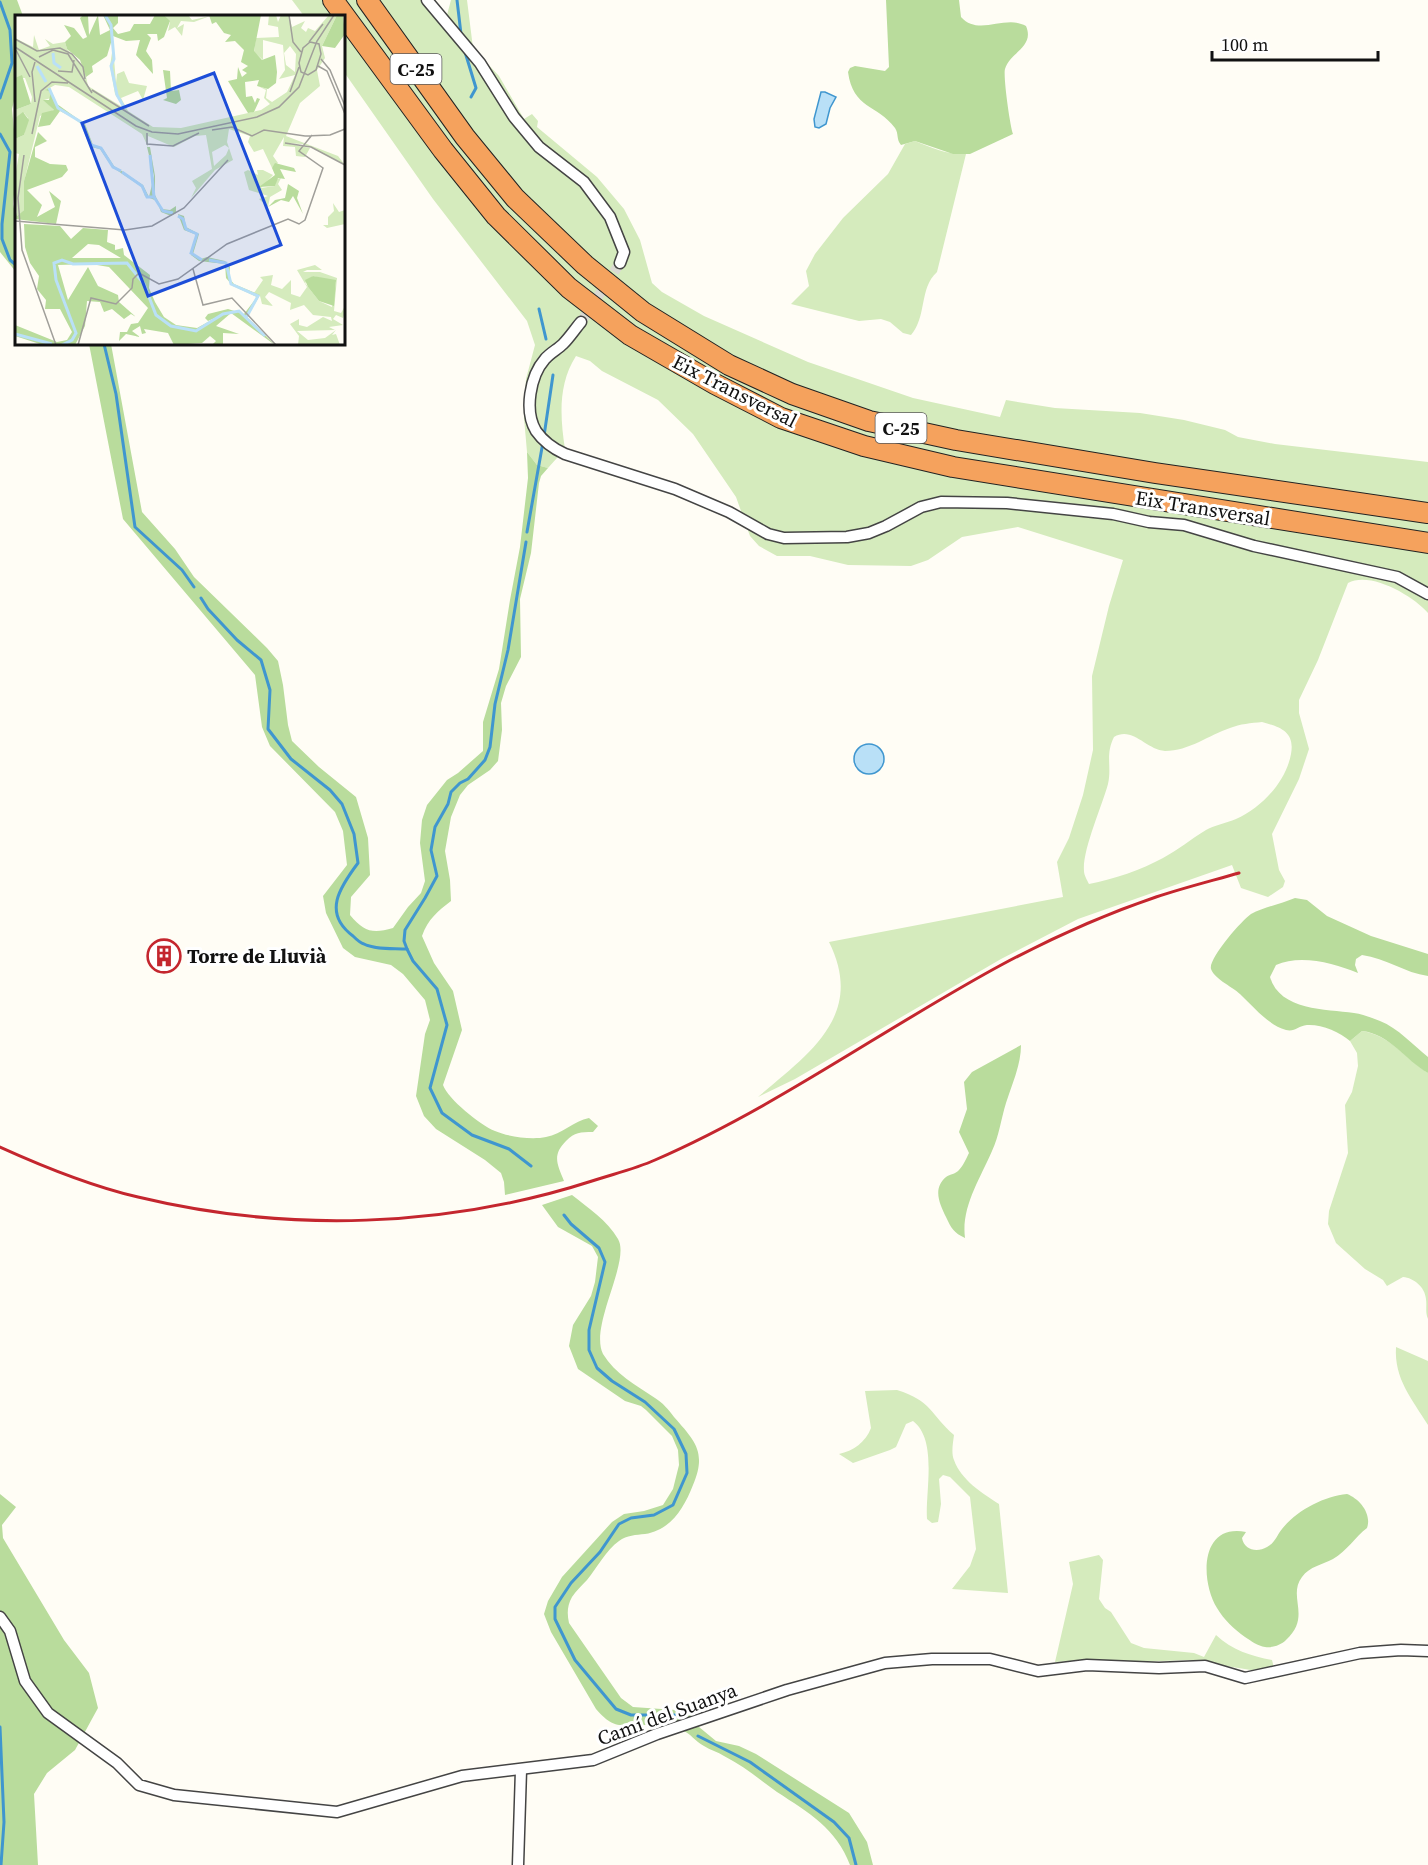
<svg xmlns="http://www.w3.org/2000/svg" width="1428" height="1865" font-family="'Source Serif 4',serif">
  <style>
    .green { fill: #d5ebbd; fill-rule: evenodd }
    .forest { fill: #b9dc9c }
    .water { fill: #b9e0f7; stroke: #3f96cf; stroke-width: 1.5 }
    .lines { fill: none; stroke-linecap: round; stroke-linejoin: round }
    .stream { stroke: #3f96cf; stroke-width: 3 }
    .minor-tunnel { stroke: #dbdad3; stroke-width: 10; stroke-dasharray: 10 5; stroke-linecap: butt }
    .minor-casing { stroke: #444; stroke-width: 13 }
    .motorway-casing { stroke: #222; stroke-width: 22 }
    .minor { stroke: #fff; stroke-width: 10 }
    .motorway { stroke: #f5a25d; stroke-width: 20 }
    .rail { stroke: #c4262e; stroke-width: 3 }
    .labels { text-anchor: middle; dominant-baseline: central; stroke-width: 6; stroke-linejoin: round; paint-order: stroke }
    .shield { fill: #fff; stroke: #585858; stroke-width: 1.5 }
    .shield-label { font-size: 18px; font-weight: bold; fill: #111 }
    .street-label { font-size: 20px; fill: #111; stroke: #fff }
    .poi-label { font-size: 20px; font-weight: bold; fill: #111; stroke: #fff; text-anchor: start }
    .inset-river { fill: none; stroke: #b9e0f7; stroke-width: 3 }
    .inset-road { fill: none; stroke: #a09f9a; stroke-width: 1.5 }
    .view { fill: #1d4ed8; fill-opacity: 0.15; stroke: #1d4ed8; stroke-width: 3 }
    .inset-edge { fill: none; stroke: #111; stroke-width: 3 }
  </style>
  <rect width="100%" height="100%" fill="#fffdf5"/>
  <g class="green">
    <path d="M292,0H435L447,15L451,0H467L473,48L499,76L524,119L532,114L538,121L537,127L597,177L624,209L640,240L652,283L662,292L704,316L808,362L913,398L1000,417L1006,400L1055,408L1140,413L1184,420L1225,430L1238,437L1275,444L1428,462V613C1413,596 1371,571 1348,583L1318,660L1299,700V713L1309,749L1299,779L1272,834L1279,870L1285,881L1283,887L1268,897L1241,888L1232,865L1078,919L1001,959L795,1079L758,1097C808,1054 866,1016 829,942L1063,897L1057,862L1069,838L1083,795L1093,750L1092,676L1109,606L1123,560L1018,527L962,537L928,560L911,566L848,565L810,556H777L759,546L750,536L736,497L693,434L658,400L602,371L590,361L576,356C558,384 560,417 565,449L548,468L537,465L527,452L524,418L526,379L535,345L527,321L433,199L344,72V16H304ZM1262,722C1281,727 1295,732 1291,754C1286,782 1261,808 1236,819C1226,823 1215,825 1206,830C1191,839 1178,850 1163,858C1141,870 1114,879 1089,884C1087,880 1084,875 1084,871C1082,851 1102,806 1108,784C1112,766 1105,755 1114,737C1133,726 1146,750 1165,751C1189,751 1209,735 1230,728C1240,724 1251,723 1262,722Z"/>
    <path d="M915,141C932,148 948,155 966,154L937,272C919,288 927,317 911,335L903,333L890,322L881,319L859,321L791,304L809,286L806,271L815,254L843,218L888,174L905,144Z"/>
    <path d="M1362,1031C1390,1035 1406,1059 1428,1073V1319C1425,1312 1427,1307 1426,1299C1425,1287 1414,1278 1403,1277L1387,1286L1383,1280L1365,1269L1336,1243L1328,1224L1329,1211L1348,1153L1345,1105L1352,1092L1358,1066L1357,1053L1350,1041Z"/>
    <path d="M1396,1347L1428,1361V1425C1412,1399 1394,1379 1396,1347Z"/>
    <path d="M897,1390C932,1401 930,1414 954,1435C953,1443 951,1453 954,1460C961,1480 982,1493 999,1504L1008,1593L952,1589L970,1566L976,1549L970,1497L950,1477L943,1475L939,1479L941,1504L938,1522L932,1523L927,1519C925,1492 938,1440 913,1421L906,1424L896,1447L890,1450L853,1463L839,1454C853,1451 866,1442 871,1428L865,1391Z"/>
    <path d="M1099,1555L1103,1560L1099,1599L1105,1608L1111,1612L1131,1643L1144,1648L1194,1653L1204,1657L1216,1635C1232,1650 1251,1656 1272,1660L1274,1668L1251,1670L1188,1660L1136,1662L1095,1660L1055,1662L1073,1584L1069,1562Z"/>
  </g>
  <g class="forest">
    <polygon points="0,0 17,0 23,16 16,16 16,93 12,109 16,150 16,175 13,204 16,218 16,272 0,252"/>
    <path d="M886,0H959L961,17C979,37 1005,14 1026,26C1035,47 1010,52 1005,69C1003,76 1010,126 1013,134L970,154H953L915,141L901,145C896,139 899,134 895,128C877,104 853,109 848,72L850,68L855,66L885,71L889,67Z"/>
    <path d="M89,344H111L142,512L175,549L194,577L267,648L278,661L283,685L288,725L292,741L319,767L356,797L368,838L370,875L351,897L350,915C364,932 373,934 393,928L408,907L421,893L425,881L420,843L422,820L427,805L447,780L458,773L483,751V722L499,669L510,600L520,547L528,478L527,452L537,465L548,468L541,476L539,483L531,553L520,599L521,657L506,686L501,703L502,730L498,761L490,770L468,785L460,795L451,817L445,851L450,880L451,901C438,911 428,919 422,936L434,963L453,991L462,1030L443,1085C448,1099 480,1125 495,1131C509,1137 532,1140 546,1137C562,1134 574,1121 589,1118L598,1126L593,1132C580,1132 575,1132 566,1141C552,1155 557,1164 564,1181L505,1195L504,1182L501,1173L485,1160L436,1129L424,1116L416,1096L425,1034L430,1020L425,1000L403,974L391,965L355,957L343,948L326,913L323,896L347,865L343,831L335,812L270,746L262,727L255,675L123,519Z"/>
    <path d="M1295,898L1307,900L1327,916L1371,936L1428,954V976C1405,973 1386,958 1362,955L1356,959L1355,965L1358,973C1334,963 1300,954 1276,965L1270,977C1280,1011 1326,1009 1354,1013C1363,1014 1372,1018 1380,1021C1398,1028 1413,1045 1428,1057V1073C1405,1060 1390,1034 1362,1031L1350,1041C1340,1032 1321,1024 1307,1025C1298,1026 1295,1032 1286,1030C1267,1024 1255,1008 1242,996C1234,987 1215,980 1211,969C1208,959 1242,920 1251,914C1264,907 1281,904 1295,898Z"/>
    <path d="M1021,1045C1021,1065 1012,1084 1006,1103C1001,1119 999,1136 992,1151C980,1179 961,1207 965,1238C954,1233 951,1228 946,1217C940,1204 932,1189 946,1177C950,1174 956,1174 959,1170C963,1166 966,1159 969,1153L959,1132L967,1109L964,1082L972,1072Z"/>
    <path d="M572,1195C587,1207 608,1221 618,1239C631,1261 589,1326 603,1354C615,1374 636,1385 655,1398C663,1403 668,1409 674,1417C695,1441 707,1452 693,1485C684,1508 671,1530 645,1534C636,1535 627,1535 619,1541C606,1550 597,1568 587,1580C582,1585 576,1591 572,1597C567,1606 567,1614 569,1623L621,1698L633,1707L690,1711L699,1727L716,1741L739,1746L756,1754L849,1813L867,1842L873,1865H850C836,1828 809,1813 777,1792C760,1780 744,1766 724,1756C718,1752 710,1750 704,1746C696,1742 690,1733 682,1730C671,1727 656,1725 645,1725C622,1726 613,1729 596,1709L551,1632L544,1614L548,1601L562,1577L612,1522L624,1514L644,1511L663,1505L673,1489L679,1465L678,1450L672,1436L646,1410L641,1406L625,1401L578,1369L569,1346L573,1325L591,1296L595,1282L598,1257L592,1246L558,1227L542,1205Z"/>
    <polygon points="0,1494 16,1507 2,1525 3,1538 64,1640 89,1673 98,1708 75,1750 47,1773 34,1794 38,1865 0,1865"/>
    <path d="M1347,1494C1360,1499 1372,1514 1367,1528C1355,1537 1347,1551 1333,1559C1322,1565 1310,1566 1302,1577C1287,1597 1312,1616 1286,1640C1281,1645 1273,1648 1265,1647C1258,1646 1251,1641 1245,1637C1234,1629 1224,1620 1217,1608C1200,1580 1200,1523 1246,1532L1242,1538C1244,1550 1257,1553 1267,1547C1275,1543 1277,1535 1282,1529C1296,1511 1324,1496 1347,1494Z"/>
  </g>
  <g class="water">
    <polygon points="821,92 825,92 836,97 830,108 826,124 819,128 815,127 814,119"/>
    <circle cx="869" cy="759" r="15"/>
  </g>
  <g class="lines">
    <g class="stream">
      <polyline points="457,0 461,34"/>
      <polyline points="0,2 10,30 12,63 0,98"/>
      <polyline points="465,52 476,88 471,97"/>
      <polyline points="0,134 10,152 2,224 2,239 10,260 16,265"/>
      <polyline points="539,309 546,339"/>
      <polyline points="104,344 116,394 135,527 182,570 194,587"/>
      <polyline points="544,436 553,375"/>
      <polyline points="527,532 543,442"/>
      <polyline points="526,542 508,650 495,704 490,747 485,760 468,779 460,783 451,792 448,804 435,827 431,850 437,876 425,898 405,930 404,941 407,949 413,961 437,989 447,1025 430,1088 442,1113 472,1135 509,1149 531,1166"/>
      <path d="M201,598L208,609L237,640L261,660L270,690L268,729L291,759L330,790L342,804L354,834L358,863C340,887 322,913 353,936C356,939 360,943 364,944C376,950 394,948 407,949"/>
      <polyline points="564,1215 571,1224 599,1248 605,1262 589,1330 589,1350 597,1368 612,1381 645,1402 674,1429 686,1454 687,1473 673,1505 654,1515 631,1518 619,1524 600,1552 571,1583 555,1607 555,1619 575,1660 616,1709 631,1715 677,1715"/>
      <polyline points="0,1727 4,1822 1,1865"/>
      <polyline points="698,1736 750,1762 834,1822 849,1838 856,1865"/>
    </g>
    <polyline class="minor-tunnel" points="581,322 620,263"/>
    <defs>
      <g id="minor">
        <polyline points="427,0 480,63 514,117 539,147 584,182 610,217 624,252 620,263"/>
        <path d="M581,322C575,329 570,337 563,344C558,349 550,353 545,359C530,376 524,411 536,431C543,441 554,449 565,454L675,489L729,512L768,534L784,538L847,537L869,533L886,526L921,507L941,502L1007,503L1113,514L1149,522L1184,525L1254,546L1397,577L1428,594"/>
        <polyline points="0,1617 10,1631 25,1681 48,1713 117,1763 139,1785 174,1795 337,1812 462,1776 593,1760 657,1734 787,1690 885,1663 932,1659 990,1659 1038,1671 1087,1665 1159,1668 1205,1666 1245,1678 1360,1653 1401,1650 1428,1651"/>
        <polyline points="518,1865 521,1770"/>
      </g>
      <g id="motorway">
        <polyline points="333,0 443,150 496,216 569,288 630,335 715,384 781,418 864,446 953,467 1428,543"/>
        <polyline points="367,0 465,137 515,198 585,265 643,312 729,365 792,394 869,421 956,440 1155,473 1428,513"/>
      </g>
    </defs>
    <use href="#minor" class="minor-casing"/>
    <use href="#motorway" class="motorway-casing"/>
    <use href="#minor" class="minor"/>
    <use href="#motorway" class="motorway"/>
    <path class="rail" d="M0,1147C44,1167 91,1186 138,1197C287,1233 446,1228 592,1181C613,1174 635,1169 655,1160C777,1107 886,1027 1003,964C1052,938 1103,915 1156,897C1183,888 1211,881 1239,873"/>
  </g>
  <defs>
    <symbol id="building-ring" viewBox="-11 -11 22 22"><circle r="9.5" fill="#fff" stroke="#c4262e" stroke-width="1.5"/><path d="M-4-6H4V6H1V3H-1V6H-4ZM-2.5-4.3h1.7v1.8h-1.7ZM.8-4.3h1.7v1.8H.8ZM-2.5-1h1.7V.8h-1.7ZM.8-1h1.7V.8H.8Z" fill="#c4262e"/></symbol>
  </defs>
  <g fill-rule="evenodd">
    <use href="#building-ring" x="145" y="937" width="38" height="38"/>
  </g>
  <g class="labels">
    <g class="shield">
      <rect x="390.5" y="54" width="51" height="30" rx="4.5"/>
      <rect x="875.5" y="413" width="51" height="30" rx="4.5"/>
    </g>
    <g class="shield-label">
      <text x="416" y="69">C-25</text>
      <text x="901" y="428">C-25</text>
    </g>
    <g class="street-label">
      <text transform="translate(735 391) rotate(27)">Eix Transversal</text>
      <text transform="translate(1203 508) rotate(9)">Eix Transversal</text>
      <text transform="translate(667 1714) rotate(-20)">Camí del Suanya</text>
    </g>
    <g class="poi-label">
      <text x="187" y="956">Torre de Lluvià</text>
    </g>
  </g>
  <g transform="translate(15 15)">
    <rect width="330" height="330" fill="#fffdf5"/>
    <path d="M149,0H173L177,5L195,1L179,7L166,6L162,13L169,9L167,21L160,12L153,16L155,7ZM254,0H261L263,7L266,0H274L277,12L290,6L286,13L291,17L293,13L300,16L314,0H322L307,31L310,43L302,55L305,71L285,88L271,121L323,141L330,150L296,132L287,129L270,128L295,133L290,142L281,141L280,132L268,131L269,122L258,141L263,148L257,153L248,134L239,137L233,127L235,121L214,114L212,127L218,145L200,155L176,183L181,173L177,166L197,154L191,120L180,121L159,132L133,121V132L127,119L54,72L40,70L31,75L36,77V83L29,85L39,95L25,101L9,167V195L2,201L0,162L4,139L0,138V124L9,120L13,103L9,98L0,103V95L16,89L17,82L10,63H0V23L18,32L19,20L24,35L35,31L30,24L38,29L50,27L52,34L69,52L73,71L109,93L100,79L95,51L98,31L101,68L102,59L109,56L114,68L132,71L128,85L123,76L106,83L113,96L138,112L166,113L246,95L255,89L249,83L251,75L243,71L252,74L251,83L257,87L272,77L280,60L264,64L270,55L268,30L248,25V45L239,37L241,23L264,22L263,12L253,10ZM275,31L281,39L280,57L271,50L269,38ZM210,130L214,133L211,140L199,151L197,137ZM233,155L243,160L242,155H248L258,160L246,173L260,171L261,164L266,163L263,169L267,175L255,182L253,192L244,184L253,181L234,175L229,157ZM318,188L324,197L330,195V209L312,213L308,210H313V202L319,196ZM300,250L307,255H292L288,257H305L322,263L319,296L326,298L330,291V297L328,303L321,300L318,304L328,310L314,312L320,315L282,316L293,325L310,323L321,315L317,320L321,319L325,330H283L284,321L275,309L284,304V310L292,312L308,302L317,306L316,302L298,300L289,290L275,295L276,288L254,277L250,282L258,291L247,289L245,281L239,278L248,265L245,262L258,260L256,270L267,274L276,265V279L285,282L292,272L282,255ZM298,261L321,267L317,292L304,286L290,268Z" fill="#d5ebbd" fill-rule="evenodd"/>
    <path d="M68,0H73L74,20L83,0L85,20L95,15L88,0H103V8L98,13L103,19L115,16L119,9H135L140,0H149L155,6L149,22L143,26L142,19H132L136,23L131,36L137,45L138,59L121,40L125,25L111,26L98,21L92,41L77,51L78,57L71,62L65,45L52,34L50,27L56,21L49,10L59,13L68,24L72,22L65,3ZM194,0H246L239,36L247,45L260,40L262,57L261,68L253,74L242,71L244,65L230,67L231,82L237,81L240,88L242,83L245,84L239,97L233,98L213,66L222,64L223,52L227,62L232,58L227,55L233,51L226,47L229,35L220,26L210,27L216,20L209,18L201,7L197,9ZM322,0H328L330,19L320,33L307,31ZM148,55L155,56L156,76L164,75L166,85L161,89L148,85L152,83ZM7,60L16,89L0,95V63ZM35,73L42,89L70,109L78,130L88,134L99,151L128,170L134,182L139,161L132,132H135L140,161V180L147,194L155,195L161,191V198L156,201L146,197L142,186L130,181L127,172L97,152L85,134L76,132L67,110L59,103L45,96L35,110L23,112L27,98L39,95L28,85H34L36,77L30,75ZM8,97L14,105L9,120L0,124V103ZM23,117L32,126L20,132V142L35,149L51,150L53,155L47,162L12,175L27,190L22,202L40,192L34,176L46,186L41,209L0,204V193L2,201L9,195V166ZM260,148L279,153L281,157L265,154L270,164L263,163L260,171L244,172L260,160L257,153ZM273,169L284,176L282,183L288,199L278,181L274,187L266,185L253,192L260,185L270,183ZM163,199L169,201L171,212L184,219L178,239L186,244L192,242L210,246L215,252L214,263L219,269L245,280L232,302L260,330L216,298L201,311L224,319L208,318V330H197L201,326L195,321L187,328L159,330L153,318L129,314L131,318L127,319L125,311L117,316L125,322L111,319L104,326L105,317H112L116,309L123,308L133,293L94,252L76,249L43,250L53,285L73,252L83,271L103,280L104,287L121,302L116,299L109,304L97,294L89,297L85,287L72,286L70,311L60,330H28L0,321V310L42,327L52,325L57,317L45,294H30L31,285L22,274L24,261L15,248L10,232L9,209L45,211L56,224L68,213L93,215L92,227L100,230V235L108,233L109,240L135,260L134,273L140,287L149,302L161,310L182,313L202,302L193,306L190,303L193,299L213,294L229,299L242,282L218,271L211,263L210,249L184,246L176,240L182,220L169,215ZM73,229L84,230L106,243H57ZM298,261L321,265L319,291L304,286L293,272L290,265Z" fill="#b9dc9c" fill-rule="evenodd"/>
    <path class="inset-river" d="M90,0L96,10L99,44L96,51L102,80L110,94M38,38L39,48L46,53M22,51L31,67M34,73L43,93L66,107L76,130L86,133L98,152L106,156M135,140L139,182M107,157L127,171L132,182H139M139,182L148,196L158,198M163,201L168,204L171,214L182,219L176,238L187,245M194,245L211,248L216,269L243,281L231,303M0,319L37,329M47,330L57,325L61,318L41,265L39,248L47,245L58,249L112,248L129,269L141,300L156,311L181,316L208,299L224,296L250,321"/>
    <path class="inset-road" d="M274,0L278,27L286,37M0,24L22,36L45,33L57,39L68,52L70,64M294,27L308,9M295,27L304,29L306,39L301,55L293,60L286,57L284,48L288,33ZM0,32L121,111L137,117L163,119L242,102L264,92L284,72L302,26L319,0M1,35L15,62M24,42L38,35L53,39L77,78M306,44L315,55L330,91M303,51L312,56L330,99M43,56L57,57L59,45M77,75L134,111M275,77L284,52M20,87L17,57L20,47M197,115L217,112L237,121L249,115L290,121M132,118V129L158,131L184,118M17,119L26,76L37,67L53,68M290,121L315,120L330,114M270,128L296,132L330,150M9,140L3,183L7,235L41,330M0,206L110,215L137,211L169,193L213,145M178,254L188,290L217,283L261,330M63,330L76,283L101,289L117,273L118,264L124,258L144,269L163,264L212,229L273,204L284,209L290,205L308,153L284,136L297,120"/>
    <path class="view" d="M199,58L266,230L133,281L67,108Z"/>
    <rect width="330" height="330" class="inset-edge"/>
  </g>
  <path d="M1212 51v9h166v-9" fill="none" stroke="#111111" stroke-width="3"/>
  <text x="1221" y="51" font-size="18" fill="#111111" stroke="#ffffff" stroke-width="4.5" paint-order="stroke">100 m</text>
</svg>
